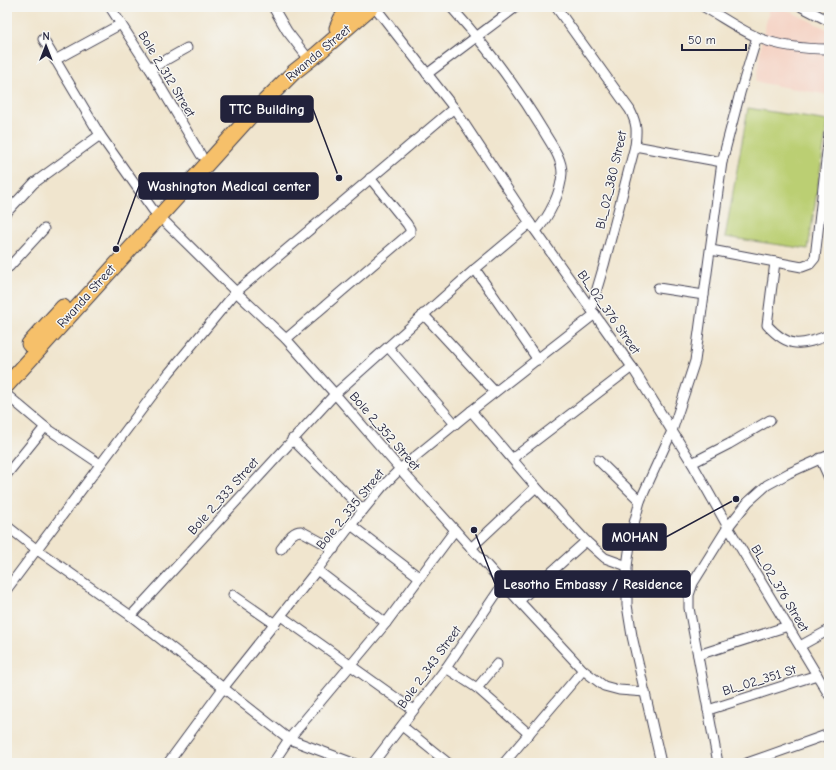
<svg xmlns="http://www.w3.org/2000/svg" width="836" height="770" font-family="'Comic Neue',sans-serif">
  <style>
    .built { fill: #f5d2c3 }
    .green { fill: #bbcf73; stroke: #6e7857 }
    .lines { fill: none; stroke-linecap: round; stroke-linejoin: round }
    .minor-casing { stroke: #413f51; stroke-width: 11 }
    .primary-casing { stroke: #413f51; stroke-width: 17 }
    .minor { stroke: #fff; stroke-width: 9 }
    .primary { stroke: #f6c06b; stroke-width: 15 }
    .labels { text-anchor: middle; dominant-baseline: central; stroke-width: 3; stroke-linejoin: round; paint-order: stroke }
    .street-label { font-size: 13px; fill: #22223b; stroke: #f6f6f2 }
    .leader { fill: none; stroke: #22223b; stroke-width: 1.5 }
    .callout-dot { fill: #22223b; stroke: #f6f6f2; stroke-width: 1.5 }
    .callout { fill: #22223b; stroke: #22223b; stroke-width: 1.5 }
    .callout-label { font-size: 14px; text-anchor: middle; font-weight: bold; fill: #fff }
  </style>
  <rect width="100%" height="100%" fill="#f6f6f2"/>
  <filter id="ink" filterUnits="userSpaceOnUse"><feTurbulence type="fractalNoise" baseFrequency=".025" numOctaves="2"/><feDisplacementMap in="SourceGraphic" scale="8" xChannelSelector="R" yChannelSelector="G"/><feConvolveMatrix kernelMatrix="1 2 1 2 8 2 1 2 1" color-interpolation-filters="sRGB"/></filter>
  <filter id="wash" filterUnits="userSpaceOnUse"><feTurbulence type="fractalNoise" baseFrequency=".012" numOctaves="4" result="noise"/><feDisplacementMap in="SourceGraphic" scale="16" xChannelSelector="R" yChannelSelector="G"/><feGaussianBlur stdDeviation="0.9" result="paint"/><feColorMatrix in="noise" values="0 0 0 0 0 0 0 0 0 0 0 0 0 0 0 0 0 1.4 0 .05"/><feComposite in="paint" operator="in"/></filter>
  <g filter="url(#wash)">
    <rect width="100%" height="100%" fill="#f0e5ce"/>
    <polygon class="built" points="770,7 781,7 829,30 829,95 756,82 761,44"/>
    <polygon class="green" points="748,108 828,121 808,249 725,237"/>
  </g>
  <g filter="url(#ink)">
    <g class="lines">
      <defs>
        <g id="minor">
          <polyline points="110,7 150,69 201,155"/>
          <polyline points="273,7 287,31 304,53"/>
          <polyline points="375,7 454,108 530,223 632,367 692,463 728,527 829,695"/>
          <path d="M451,7C486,46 517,87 544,132C551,144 562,158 562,173C561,193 549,217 536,231"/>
          <path d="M556,7L630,110C637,124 637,130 635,146L604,265L591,309"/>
          <path d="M704,7C722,17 740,30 759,38C779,46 807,49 829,49"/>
          <polyline points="802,7 829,21"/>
          <polyline points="43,39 100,135 153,210 236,292 286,339 335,394 400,469 519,601 583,670 604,686 619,690 645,692"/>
          <polyline points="55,60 121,24"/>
          <polyline points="150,69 187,48"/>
          <polyline points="427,74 516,7"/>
          <polyline points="635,146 722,162"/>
          <polyline points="7,212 34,183 100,135"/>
          <polyline points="711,250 802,267 810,264 815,258 829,134"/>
          <path d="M775,262L767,325C789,349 801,346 829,335"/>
          <polyline points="9,267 44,229"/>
          <polyline points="475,269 538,360"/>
          <polyline points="658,288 704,295"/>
          <polyline points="423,314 495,392"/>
          <polyline points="286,339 410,233 410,229 407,224 370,178"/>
          <polyline points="388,347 455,424"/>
          <polyline points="7,395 45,427 100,464"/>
          <polyline points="471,411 536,487 586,541 605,558 627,566"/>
          <polyline points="292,439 363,510"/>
          <polyline points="513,458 632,367"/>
          <polyline points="820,458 829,478"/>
          <polyline points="598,460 640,501"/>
          <polyline points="692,463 729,444 770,420"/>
          <polyline points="7,474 45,427"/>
          <polyline points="351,525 419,577"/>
          <polyline points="7,526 36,549 131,616 289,739 353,763"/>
          <polyline points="471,548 536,487"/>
          <path d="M281,549C287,542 291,531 301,531L334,549"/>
          <polyline points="317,570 386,623"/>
          <polyline points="7,589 169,373 236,292 454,108"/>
          <polyline points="233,595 275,624"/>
          <polyline points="519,601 586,541"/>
          <polyline points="131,616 335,394 475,269 530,223"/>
          <polyline points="281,616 413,710"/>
          <polyline points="800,646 829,630"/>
          <polyline points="698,655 788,626"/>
          <polyline points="446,668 477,688 529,734"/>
          <polyline points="477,688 497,664"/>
          <polyline points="708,710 817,675"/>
          <polyline points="402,726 448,763"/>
          <polyline points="168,763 224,687 317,570 351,525 383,486 400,469 471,411 595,314"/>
          <polyline points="273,763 289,739 386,623 455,530"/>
          <polyline points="373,763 446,668 503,584"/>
          <polyline points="504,763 583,670"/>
          <polyline points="661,763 632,636 627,605 627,566 632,531 640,501 672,431 695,361 722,162 740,93 757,37"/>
          <polyline points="718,763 689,608 689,595 693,583 728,527 748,502 767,485 789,473 829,455"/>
          <polyline points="747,763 829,734"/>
        </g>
        <g id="primary">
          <polyline points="337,28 341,19 352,7"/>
          <polyline points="29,344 63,307"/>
          <polyline points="7,385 254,112 294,72 317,54 371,7"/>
        </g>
      </defs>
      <use href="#minor" class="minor-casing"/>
      <use href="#primary" class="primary-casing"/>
      <use href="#minor" class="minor"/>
      <use href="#primary" class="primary"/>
    </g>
  </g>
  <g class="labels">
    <g class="street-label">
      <text transform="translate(318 53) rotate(-40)">Rwanda Street</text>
      <text transform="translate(167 74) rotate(59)">Bole 2_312 Street</text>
      <text transform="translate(611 180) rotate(-77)">BL_02_380 Street</text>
      <text transform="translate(86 296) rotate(-48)">Rwanda Street</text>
      <text transform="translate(609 312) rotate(55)">BL_02_376 Street</text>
      <text transform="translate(385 431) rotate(49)">Bole 2_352 Street</text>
      <text transform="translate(223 496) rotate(-48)">Bole 2_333 Street</text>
      <text transform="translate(350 509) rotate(-51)">Bole 2_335 Street</text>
      <text transform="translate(780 588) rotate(59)">BL_02_376 Street</text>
      <text transform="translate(429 667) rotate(-54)">Bole 2_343 Street</text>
      <text transform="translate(759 680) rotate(-17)">BL_02_351 St</text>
    </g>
  </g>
  <path class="leader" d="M339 178L313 109M116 249L139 186M736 499L666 537M474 530L495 584"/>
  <g class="callout-dot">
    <circle cx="339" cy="178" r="4"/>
    <circle cx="116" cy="249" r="4"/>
    <circle cx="736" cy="499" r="4"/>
    <circle cx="474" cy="530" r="4"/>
  </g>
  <g class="callout">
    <rect x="221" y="96" width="92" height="26" rx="4"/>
    <rect x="139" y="173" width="179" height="26" rx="4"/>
    <rect x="603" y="524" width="63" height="26" rx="4"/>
    <rect x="495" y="571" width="195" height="26" rx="4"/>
  </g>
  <g class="callout-label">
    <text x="267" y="114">TTC Building</text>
    <text x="229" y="191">Washington Medical center</text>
    <text x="635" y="542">MOHAN</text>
    <text x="593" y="589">Lesotho Embassy / Residence</text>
  </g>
  <rect width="836" height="770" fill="none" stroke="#f6f6f2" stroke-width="24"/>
  <g transform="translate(46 46)" stroke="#f6f6f2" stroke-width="3" paint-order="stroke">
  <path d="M0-3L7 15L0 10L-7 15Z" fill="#22223b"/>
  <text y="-6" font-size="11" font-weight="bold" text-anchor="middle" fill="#22223b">N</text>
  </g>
  <path d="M682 44v6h64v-6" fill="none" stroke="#22223b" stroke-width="2"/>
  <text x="688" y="44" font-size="12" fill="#22223b" stroke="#f6f6f2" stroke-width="3" paint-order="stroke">50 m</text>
</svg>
